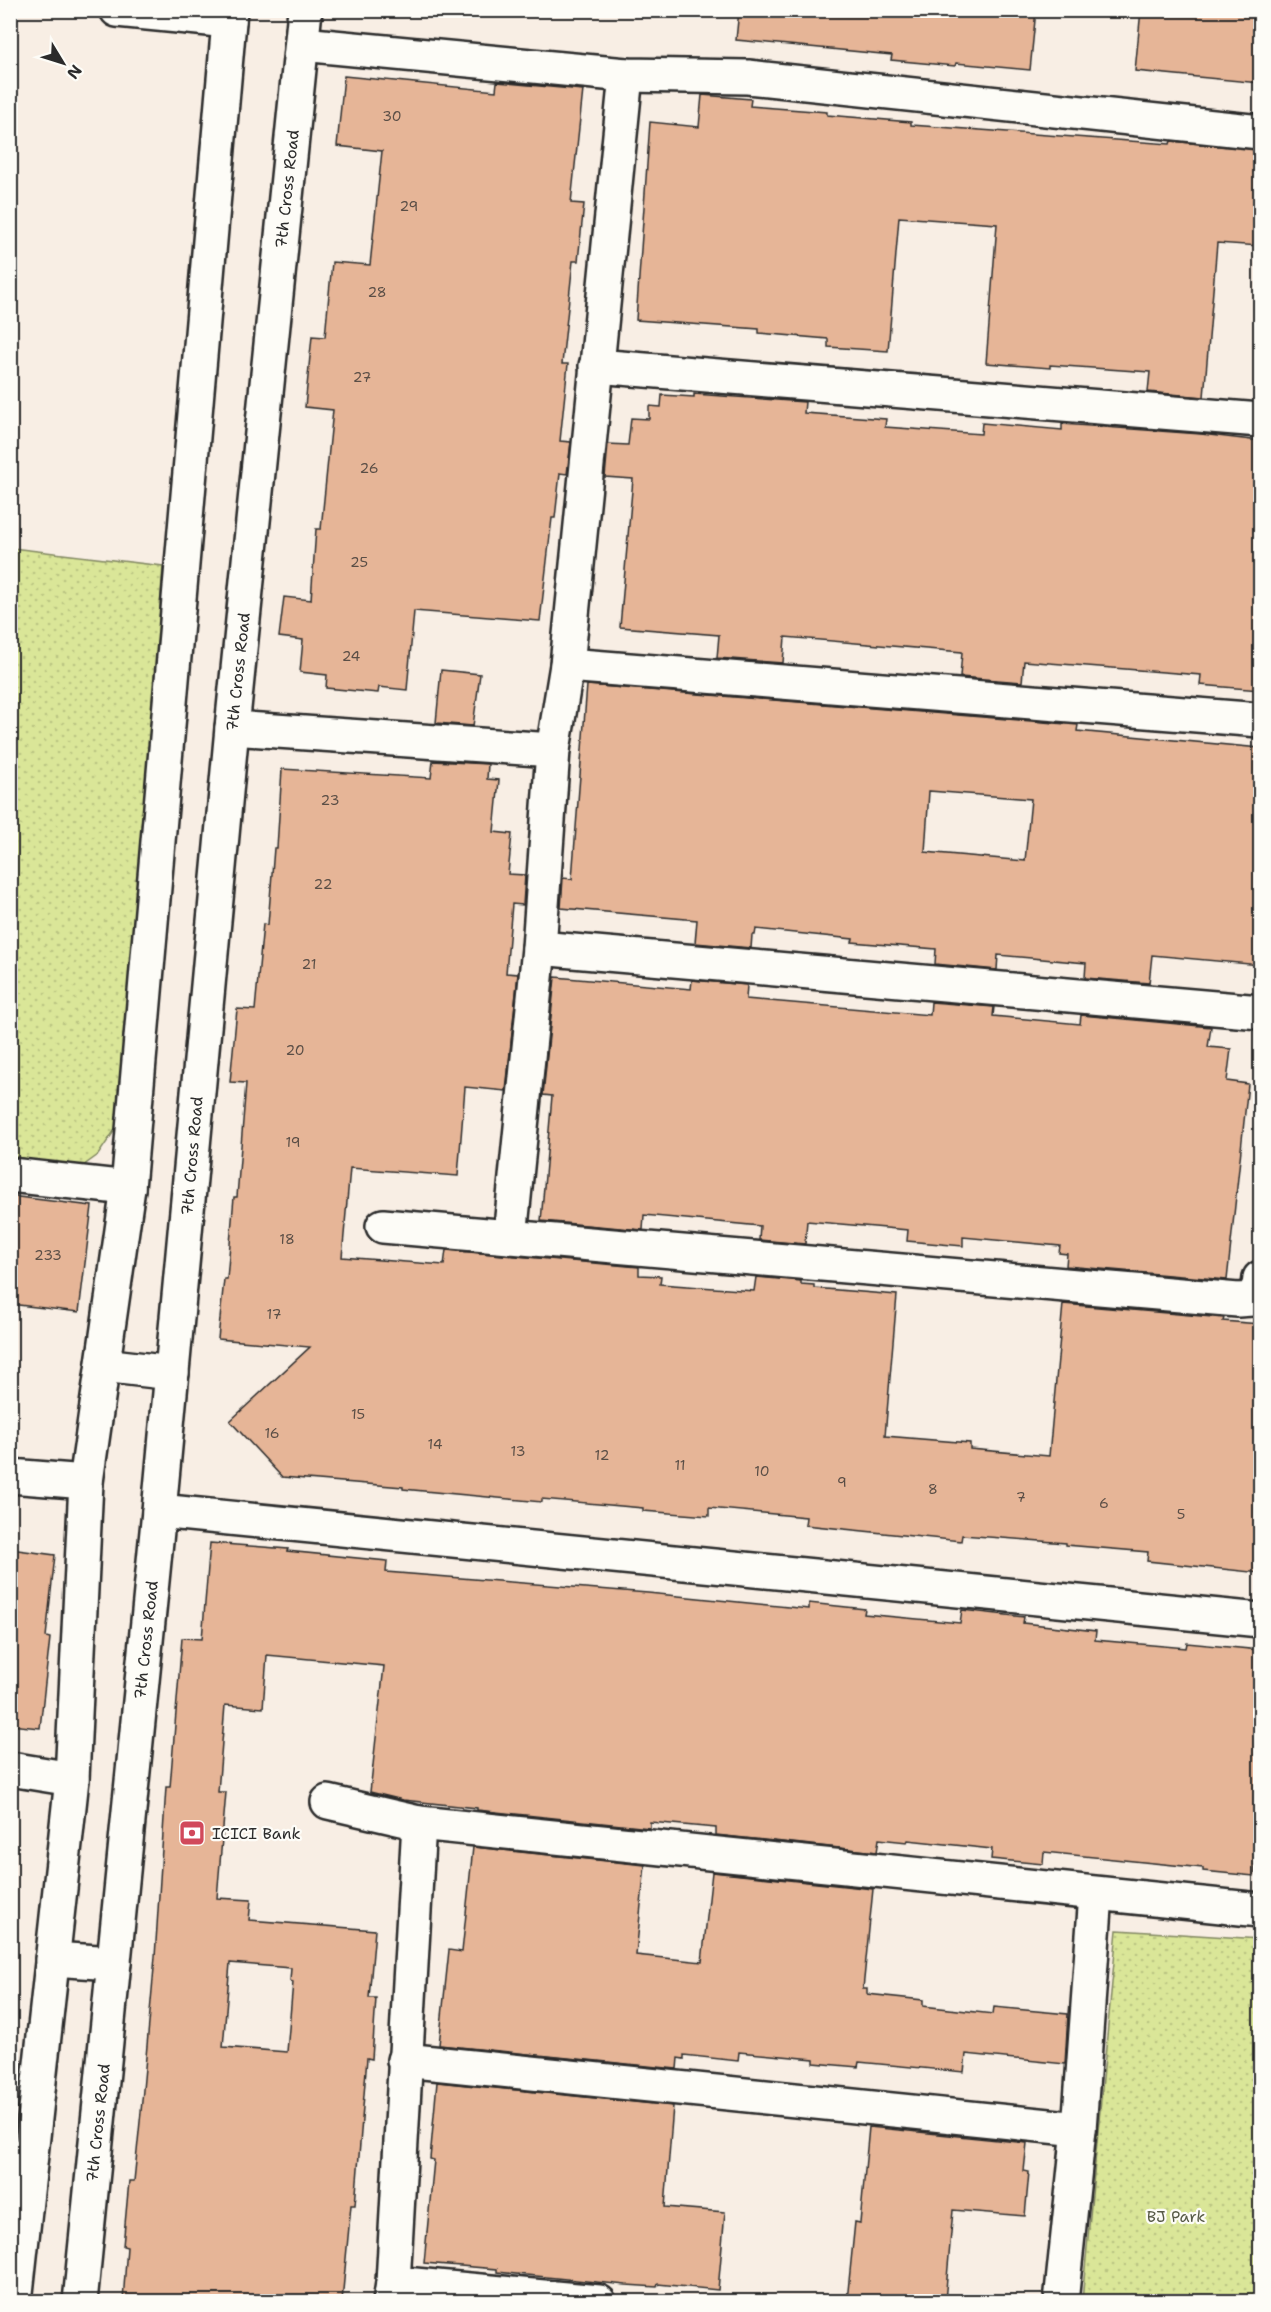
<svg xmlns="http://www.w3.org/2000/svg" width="1271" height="2312" font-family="'Shantell Sans',sans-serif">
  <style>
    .park { fill: url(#park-dots); stroke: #828862; stroke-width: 1.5 }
    .building { fill: #e6b597; stroke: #2b2b2b; stroke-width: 1.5; fill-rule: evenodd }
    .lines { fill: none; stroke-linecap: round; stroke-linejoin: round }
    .minor-casing { stroke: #2b2b2b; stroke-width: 38 }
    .tertiary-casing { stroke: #2b2b2b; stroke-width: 38 }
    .minor { stroke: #fdfcf7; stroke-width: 33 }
    .tertiary { stroke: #fdfcf7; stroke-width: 33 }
    .labels { text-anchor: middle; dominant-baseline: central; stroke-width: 4.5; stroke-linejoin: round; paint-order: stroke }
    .number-label { font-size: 14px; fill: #5a4e46 }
    .street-label { font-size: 16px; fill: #2b2b2b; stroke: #fdfcf7 }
    .poi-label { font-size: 16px; fill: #2b2b2b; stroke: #fdfcf7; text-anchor: start }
    .park-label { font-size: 16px; fill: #575a46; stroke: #fdfcf7 }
  </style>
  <defs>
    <pattern id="park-dots" width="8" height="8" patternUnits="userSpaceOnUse" patternTransform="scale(1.5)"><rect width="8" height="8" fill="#dae698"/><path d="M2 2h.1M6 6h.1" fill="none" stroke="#bbc583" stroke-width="1.8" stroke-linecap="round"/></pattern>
  </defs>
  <rect width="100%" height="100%" fill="#f8eee4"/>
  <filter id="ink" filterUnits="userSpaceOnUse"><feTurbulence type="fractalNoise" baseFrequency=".0167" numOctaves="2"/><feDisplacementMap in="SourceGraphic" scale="12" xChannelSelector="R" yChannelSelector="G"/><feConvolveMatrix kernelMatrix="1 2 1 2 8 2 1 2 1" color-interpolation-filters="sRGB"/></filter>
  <g filter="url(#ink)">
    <g class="park">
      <polygon points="12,548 163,566 123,1118 98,1155 62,1181 11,1175"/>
      <polygon points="1117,1930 1260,1939 1260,2301 1082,2301"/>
    </g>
    <g class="building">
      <polygon points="739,10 1036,10 1030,70 956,63 955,66 891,60 892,55 736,40"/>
      <polygon points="1141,10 1260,10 1260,83 1135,71"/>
      <polygon points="344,76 496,91 497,82 583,90 571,203 584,204 578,261 573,261 562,364 568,364 560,441 571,442 567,474 560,473 555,518 552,518 540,621 414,611 407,690 379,687 378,693 326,688 327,675 300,672 303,640 279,637 284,597 311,600 316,529 321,529 333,410 305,407 312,336 325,337 332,262 370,265 382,151 337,146"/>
      <polygon points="702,95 751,99 750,106 827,112 827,115 911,122 911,125 1170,144 1171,141 1260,150 1260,246 1217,243 1204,397 1148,392 1150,372 1050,365 1050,368 986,363 997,224 899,217 888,351 828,347 828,339 759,333 759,329 636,320 650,122 699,127"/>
      <polygon points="694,394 805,402 804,413 886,419 885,427 981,434 982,423 1062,430 1062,424 1201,434 1260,441 1260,690 1200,685 1201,675 1024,661 1022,682 960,677 962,652 785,637 783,663 717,658 719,635 620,627 633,479 605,477 608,444 628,445 631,418 649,419 649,406 661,407 662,395 694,397"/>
      <polygon points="441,670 480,674 473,726 436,723"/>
      <path d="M587,685L1019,720L1078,725L1077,731L1260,748V965L1152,955L1149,983L1085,978L1086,963L998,955L997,970L935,964L936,949L852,942L853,939L756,929L755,935H752L751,948L695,943L697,920L561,908L563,878L572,879ZM929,791L1031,799L1025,861L925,852Z"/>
      <polygon points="433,761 488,764 487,779 499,780 494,832 512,834 508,874 525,875 523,905 512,904 506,973 518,974 506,1091 465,1087 458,1176 350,1168 342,1257 444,1265 446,1250 639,1267 639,1275 661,1276 660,1284 754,1291 756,1277 801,1281 801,1284 814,1285 814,1288 897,1295 885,1436 970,1443 970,1449 1049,1456 1063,1304 1224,1318 1223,1321 1260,1324 1260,1573 1147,1561 1148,1552 1066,1545 1066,1543 962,1535 961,1541 805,1525 806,1517 709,1508 709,1516 643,1511 643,1508 542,1499 542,1502 403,1489 403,1487 282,1477 230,1421 310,1347 218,1339 224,1279 227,1279 234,1197 237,1197 246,1083 230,1082 237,1009 255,1010 263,924 268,925 274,848 277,848 282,769 431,778"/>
      <polygon points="555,977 691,989 692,980 747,985 746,999 930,1015 931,1002 994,1007 993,1016 1080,1024 1081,1015 1211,1027 1208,1047 1231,1049 1227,1081 1248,1084 1227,1280 1066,1266 1067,1254 1059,1253 1060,1246 963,1237 963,1246 907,1241 908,1230 807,1221 805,1244 759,1240 760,1226 644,1215 643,1230 541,1221 552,1096 543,1095"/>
      <polygon points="10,1196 92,1206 79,1312 10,1304"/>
      <path d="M210,1543L288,1549L287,1551L387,1561L386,1572L648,1593L809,1609V1603L865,1609L864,1614L960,1623L962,1610L1024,1617L1023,1623L1096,1631L1095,1640L1186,1648L1187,1643L1260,1650V1811L1254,1876L1203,1871V1868L1044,1852L1043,1864L991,1859L992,1849L908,1840L907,1842L879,1839L877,1852L716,1835V1828L650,1822V1828L477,1810V1808L403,1800L370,1792L384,1666L267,1655L263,1708L225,1705L218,1792H226L217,1898L251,1900L249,1920L375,1930L369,1998H376L372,2059L367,2058L355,2205H351L342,2301H123L127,2247L123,2246L129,2181H134L141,2112L155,1957L166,1787H170L182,1638L202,1639ZM230,1963L291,1968L290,1981L293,1982L287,2052L223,2047Z"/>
      <polygon points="10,1549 55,1555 46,1637 50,1638 40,1728 10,1725"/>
      <polygon points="473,1847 645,1865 636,1955 702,1962 712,1872 873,1889 863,1989 867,1989 867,1994 923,2000 923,2006 993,2014 994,2007 1068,2014 1065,2064 966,2054 964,2072 859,2062 858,2067 814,2063 814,2059 739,2052 738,2061 684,2055 684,2059 678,2058 677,2069 439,2045 449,1950 462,1952"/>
      <polygon points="437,2082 673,2106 665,2207 725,2212 718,2290 658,2284 657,2287 626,2285 497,2272 497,2269 424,2263 434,2160 430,2159"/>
      <polygon points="869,2127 1027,2143 1024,2171 1029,2172 1025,2216 953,2210 945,2301 847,2301 855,2222 860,2223"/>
    </g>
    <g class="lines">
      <defs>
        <g id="minor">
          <polyline points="117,10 229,21"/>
          <polyline points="302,44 626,75 748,77 1260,132"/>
          <polyline points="596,366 1260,420"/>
          <polyline points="567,665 1260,720"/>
          <polyline points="232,728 553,750"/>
          <polyline points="539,948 1260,1012"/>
          <polyline points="10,1175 128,1188"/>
          <polyline points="383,1226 1238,1300 1252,1299 1259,1286 1260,1278"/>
          <polyline points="510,1237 539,948 553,750 567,665 626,75"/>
          <polyline points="10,1476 86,1482"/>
          <polyline points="159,1511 1260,1620"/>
          <polyline points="10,1769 72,1779"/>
          <polyline points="328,1802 419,1823 1260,1910"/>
          <polyline points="404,2060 1079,2129"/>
          <polyline points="393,2283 599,2302"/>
          <polyline points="390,2302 393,2283 419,1823"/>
          <polyline points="1061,2302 1079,2129 1096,1894"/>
        </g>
        <g id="tertiary">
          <polyline points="103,1365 172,1373"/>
          <polyline points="52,1959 114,1963"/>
          <polyline points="15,2302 72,1779 86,1482 128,1188 230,10"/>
          <polyline points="80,2302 159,1511 232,728 305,10"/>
        </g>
      </defs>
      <use href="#minor" class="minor-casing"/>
      <use href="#tertiary" class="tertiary-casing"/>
      <use href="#minor" class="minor"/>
      <use href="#tertiary" class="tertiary"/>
    </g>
  </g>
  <defs>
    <symbol id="bank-square" viewBox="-11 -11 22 22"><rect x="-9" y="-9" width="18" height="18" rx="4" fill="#d1495b" stroke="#fdfcf7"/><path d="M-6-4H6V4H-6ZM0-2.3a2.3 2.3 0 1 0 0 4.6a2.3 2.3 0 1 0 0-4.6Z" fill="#fff"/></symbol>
  </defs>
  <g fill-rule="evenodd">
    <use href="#bank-square" x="177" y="1818" width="30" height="30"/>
  </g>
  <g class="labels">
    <g class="number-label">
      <text x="392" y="116">30</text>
      <text x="409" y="206">29</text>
      <text x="377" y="292">28</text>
      <text x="362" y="377">27</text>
      <text x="369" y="468">26</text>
      <text x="359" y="562">25</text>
      <text x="351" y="656">24</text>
      <text x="330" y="800">23</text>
      <text x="323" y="884">22</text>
      <text x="309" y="964">21</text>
      <text x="295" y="1050">20</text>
      <text x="293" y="1142">19</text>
      <text x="287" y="1239">18</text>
      <text x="48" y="1255">233</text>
      <text x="274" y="1314">17</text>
      <text x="358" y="1414">15</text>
      <text x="272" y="1433">16</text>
      <text x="435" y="1444">14</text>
      <text x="518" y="1451">13</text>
      <text x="602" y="1455">12</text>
      <text x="680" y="1465">11</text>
      <text x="762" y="1471">10</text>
      <text x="842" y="1482">9</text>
      <text x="933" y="1489">8</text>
      <text x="1021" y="1497">7</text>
      <text x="1104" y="1503">6</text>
      <text x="1181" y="1514">5</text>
    </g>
    <g class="street-label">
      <text transform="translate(287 189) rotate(-84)">7th Cross Road</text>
      <text transform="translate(238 672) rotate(-84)">7th Cross Road</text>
      <text transform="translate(192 1156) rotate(-85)">7th Cross Road</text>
      <text transform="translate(146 1640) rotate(-84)">7th Cross Road</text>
      <text transform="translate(98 2123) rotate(-84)">7th Cross Road</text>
    </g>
    <g class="poi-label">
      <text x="212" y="1833">ICICI Bank</text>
    </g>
    <g class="park-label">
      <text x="1176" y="2216">BJ Park</text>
    </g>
  </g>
  <rect width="1271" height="2312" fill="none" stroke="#fdfcf7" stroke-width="36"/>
  <rect x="18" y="18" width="1235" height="2276" fill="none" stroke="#2b2b2b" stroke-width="2" filter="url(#ink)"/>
  <g transform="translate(63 63) rotate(128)" stroke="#fdfcf7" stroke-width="4.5" paint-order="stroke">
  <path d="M0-4.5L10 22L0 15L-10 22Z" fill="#2b2b2b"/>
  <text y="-9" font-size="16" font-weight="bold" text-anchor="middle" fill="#2b2b2b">N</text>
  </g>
</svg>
